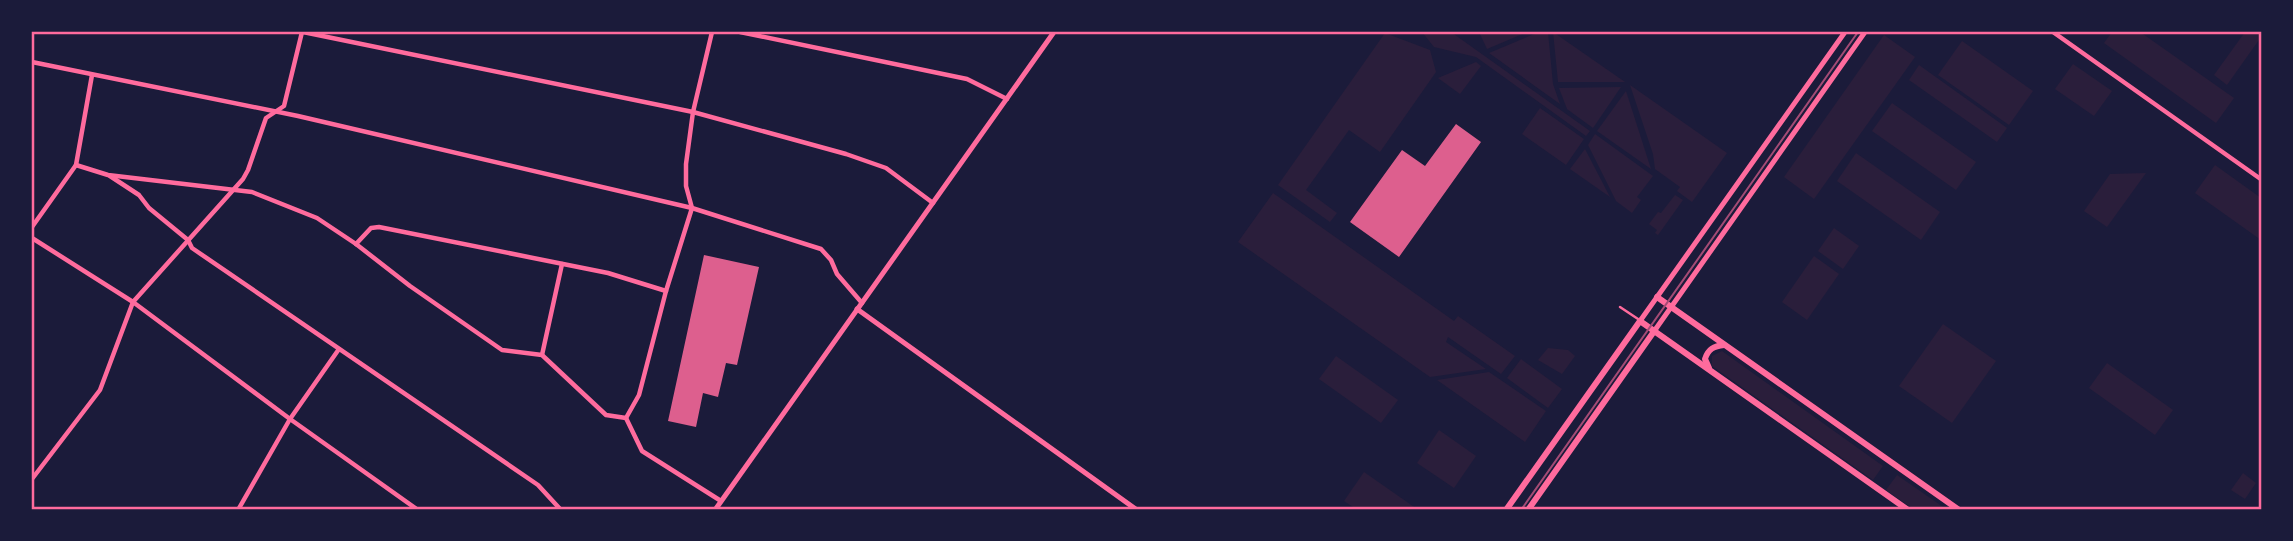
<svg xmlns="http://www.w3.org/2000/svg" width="2293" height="541" font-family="Manrope,sans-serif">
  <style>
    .green { fill: #2a1e3b }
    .building { fill: #dd5f8e }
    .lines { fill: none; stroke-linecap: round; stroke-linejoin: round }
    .service { stroke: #ff6b9d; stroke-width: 2.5 }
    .minor { stroke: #ff6b9d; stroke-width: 4.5 }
    .tertiary { stroke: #ff6b9d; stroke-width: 5 }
    .secondary { stroke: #ff6b9d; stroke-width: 6 }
    .tram { stroke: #a44b75; stroke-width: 2 }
    .neatline { fill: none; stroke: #ff6b9d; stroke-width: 2.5 }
  </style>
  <rect width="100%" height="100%" fill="#1b1b3a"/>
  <g class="green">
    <polygon points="1422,32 1451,32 1590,131 1586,136 1476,57 1434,47"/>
    <polygon points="1479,32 1527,32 1487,49"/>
    <polygon points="1539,32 1548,32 1553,84 1560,104 1489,53"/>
    <polygon points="1553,32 1625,82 1558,82"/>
    <polygon points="2112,32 2140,32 2234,98 2216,123 2104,43"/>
    <polygon points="2245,32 2261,32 2261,37 2227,85 2214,75"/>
    <polygon points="1385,33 1430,50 1436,72 1380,152 1349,130 1306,190 1337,213 1330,222 1278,185"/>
    <polygon points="1884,35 1915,57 1814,199 1784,177"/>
    <polygon points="1962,41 2033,91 2009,125 1938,75"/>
    <polygon points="1476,62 1481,66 1460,94 1438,78"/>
    <polygon points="2073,64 2112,91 2094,116 2055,89"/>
    <polygon points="1919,65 2007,128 1997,142 1909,80"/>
    <polygon points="1630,85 1727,153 1692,202 1677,191 1680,187 1655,169 1653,154"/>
    <polygon points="1621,87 1593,128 1567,109 1559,88"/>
    <polygon points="1626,91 1651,169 1597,131"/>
    <polygon points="1892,103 1976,162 1956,190 1872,131"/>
    <polygon points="1540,108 1584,139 1566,165 1522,134"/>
    <polygon points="1595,134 1653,176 1637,197 1641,200 1632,213 1616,201 1588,145"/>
    <polygon points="1585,149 1610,197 1570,169"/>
    <polygon points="1856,153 1940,212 1921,240 1837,181"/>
    <polygon points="2215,165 2261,198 2261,240 2195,193"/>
    <polygon points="2146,173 2107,227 2084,211 2110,174"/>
    <polygon points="1273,193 1454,321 1458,316 1515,356 1501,374 1448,337 1446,342 1486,369 1430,377 1238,242"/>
    <polygon points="1675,195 1683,200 1658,235 1655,233 1657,230 1649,224 1658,212 1661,213"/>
    <polygon points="1834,228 1859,246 1843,269 1818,251"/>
    <polygon points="1814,256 1839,274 1807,320 1782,302"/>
    <polygon points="1943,324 1996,361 1952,423 1899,386"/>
    <polygon points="1548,348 1568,350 1575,356 1562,374 1538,360"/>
    <polygon points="1722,351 1883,466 1873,480 1712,366 1712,356"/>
    <polygon points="1336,356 1398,400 1381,423 1319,379"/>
    <polygon points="1521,359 1562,389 1548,408 1507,378"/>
    <polygon points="2107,363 2173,410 2155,435 2089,388"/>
    <polygon points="1489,372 1546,411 1525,442 1437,380"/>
    <polygon points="1439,430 1476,456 1454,488 1417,463"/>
    <polygon points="1364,472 1417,509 1356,509 1344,501"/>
    <polygon points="2243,473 2256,483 2245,499 2231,490"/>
    <polygon points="1897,475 1946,509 1913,509 1886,490"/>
  </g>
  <g class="building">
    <polygon points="1456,124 1481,142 1399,257 1350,222 1402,150 1425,166"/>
    <polygon points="704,255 759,267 737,365 726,363 718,397 703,393 696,427 668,421"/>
  </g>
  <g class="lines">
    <polyline class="service" points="1620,307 1638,319"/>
    <g class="minor">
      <polyline points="303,32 693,112 846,154 886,168 933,203"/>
      <polyline points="740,32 967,79 1007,99"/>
      <polyline points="2053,32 2262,180"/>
      <polyline points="32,62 298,116 692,208 821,249 831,260 837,274 862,303"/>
      <polyline points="76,165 108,175 252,192 317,218 356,244 410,286 502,350 542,355 606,415 626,418"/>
      <polyline points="110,176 139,195 149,208 188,240 192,248 538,485 561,510"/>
      <polyline points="32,227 76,165 92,75"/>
      <polyline points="32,238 133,302 290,419 418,510"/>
      <polyline points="356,244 371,228 379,227 608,273 666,291"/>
      <polyline points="542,355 562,264"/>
      <polyline points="626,418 639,395 666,291 692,208 686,186 686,164 693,112 712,32"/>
      <polyline points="626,418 642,451 721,501"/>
      <polyline points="32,479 100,390 133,302 243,179 248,170 266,118 284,106 302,32"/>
      <polyline points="238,510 290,419 339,349"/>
    </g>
    <g class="tertiary">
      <polyline points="857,309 1137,510"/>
      <polyline points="1640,321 1845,32"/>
      <polyline points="1655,330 1865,32"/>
      <polyline points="715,510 1054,32"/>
    </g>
    <g class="secondary">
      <polyline points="1657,297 1959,510"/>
      <path d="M1709,368L1705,359C1708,349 1714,346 1724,345"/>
      <polyline points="1506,510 1640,321 1908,510"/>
      <polyline points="1528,510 1655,330"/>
    </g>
    <polyline class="tram" points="1521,510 1858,32"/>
  </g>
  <rect width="2293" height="541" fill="none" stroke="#1b1b3a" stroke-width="66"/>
  <rect x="33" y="33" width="2227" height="475" class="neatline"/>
</svg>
